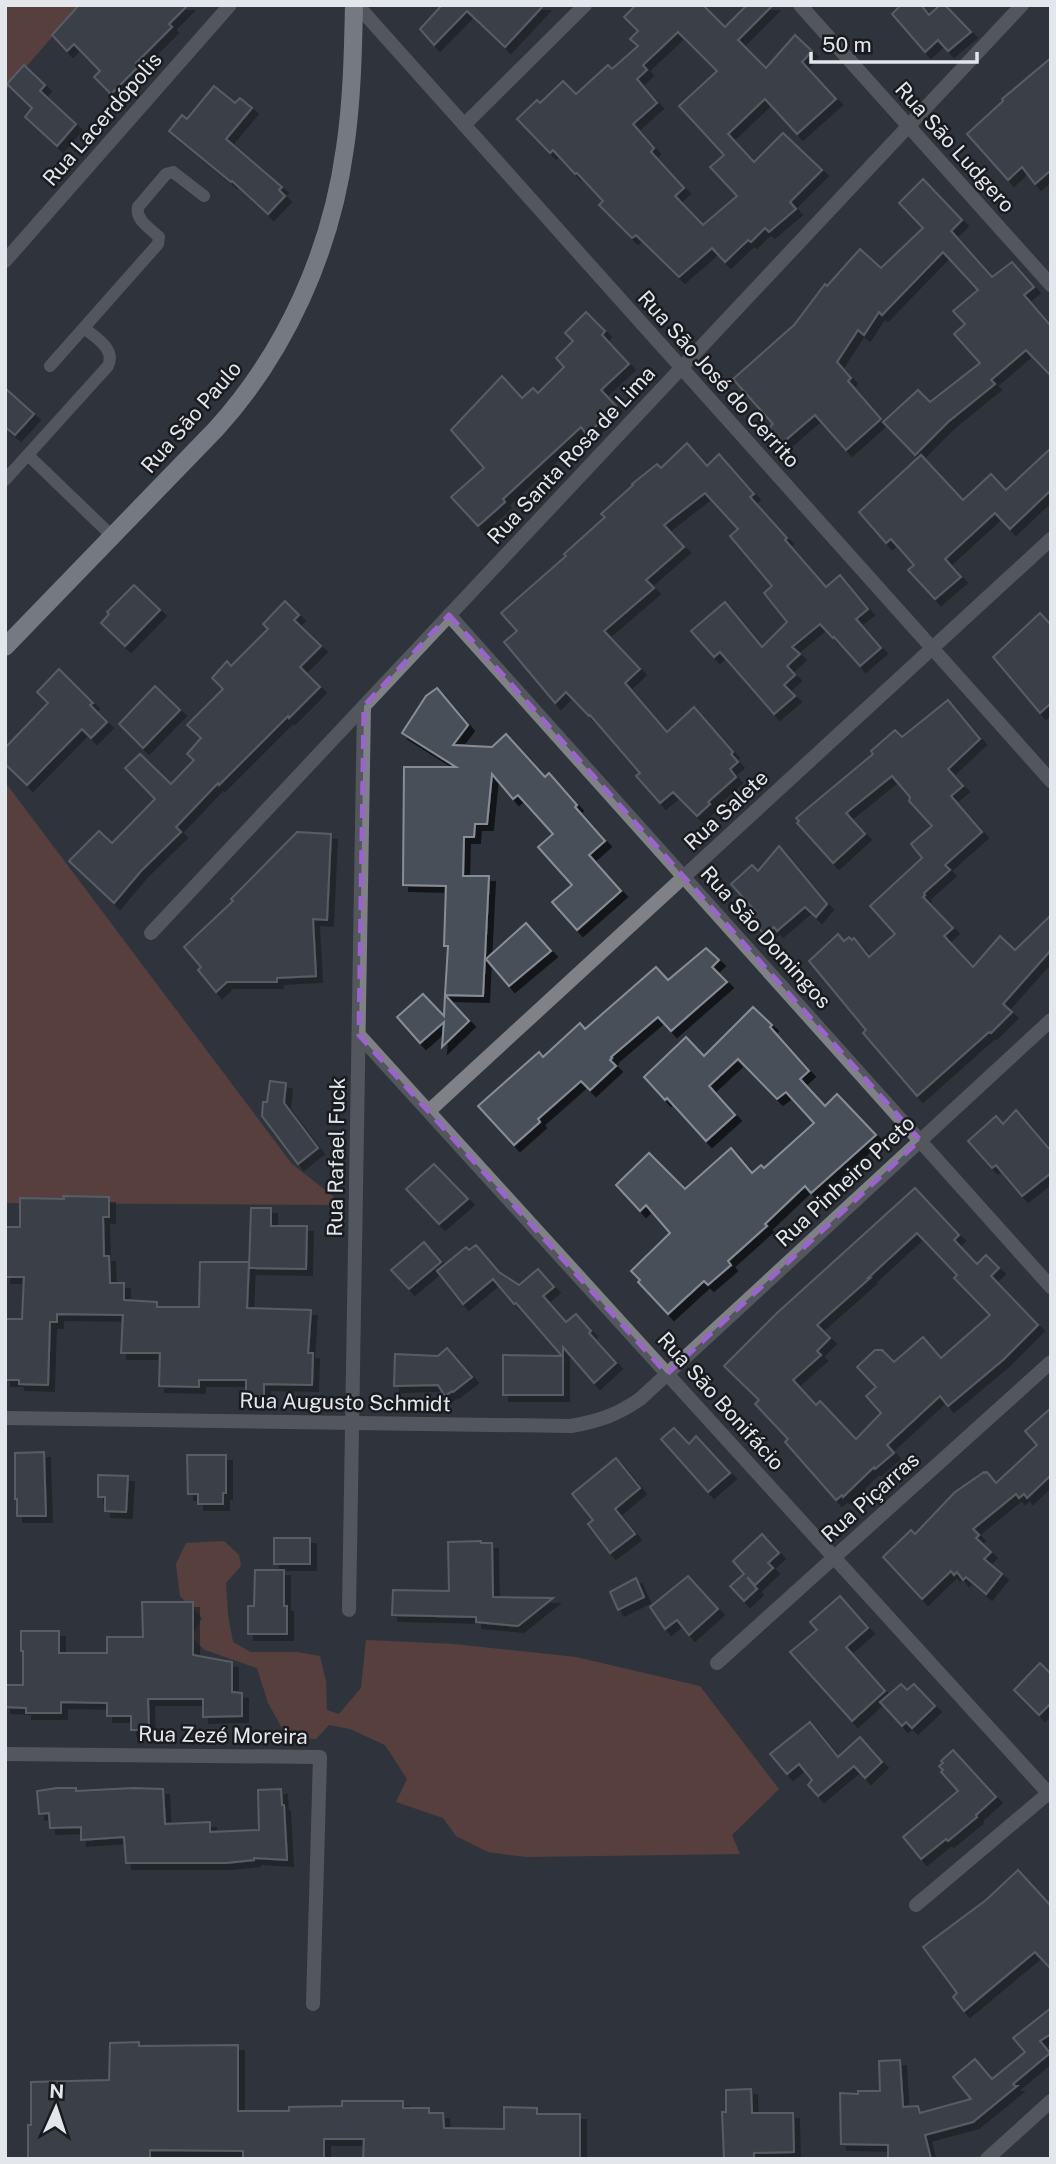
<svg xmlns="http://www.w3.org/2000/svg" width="1056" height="2164" font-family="'Public Sans',sans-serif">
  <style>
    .green { fill: #854d3d }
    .building { fill: #4a4f59; stroke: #878d97; stroke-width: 2; fill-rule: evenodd; filter: url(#shadow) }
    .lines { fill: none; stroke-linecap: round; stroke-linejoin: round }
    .service { stroke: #7f8186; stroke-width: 12 }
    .minor { stroke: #7f8186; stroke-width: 14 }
    .primary { stroke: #c9cfd8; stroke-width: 18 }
    .marked { fill: none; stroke: #9a64cc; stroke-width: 5; stroke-dasharray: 14 9; stroke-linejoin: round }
    .labels { text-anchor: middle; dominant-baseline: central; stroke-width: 5; stroke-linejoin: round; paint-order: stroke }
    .street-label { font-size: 21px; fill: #e3e6eb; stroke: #191b1f }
  </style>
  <defs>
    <filter id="shadow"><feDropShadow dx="6" dy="6" stdDeviation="0" flood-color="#0009"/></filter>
  </defs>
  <rect width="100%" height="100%" fill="#2f343c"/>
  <g class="green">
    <polygon points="5,5 80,5 5,91"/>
    <polygon points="5,782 292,1164 334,1197 329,1205 5,1203"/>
    <polygon points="224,1541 239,1555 241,1566 226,1583 228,1615 233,1642 251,1652 297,1652 320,1656 326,1681 327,1710 339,1714 361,1688 366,1640 454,1644 576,1657 700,1686 779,1789 732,1835 740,1854 526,1857 488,1852 456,1836 443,1818 396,1802 407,1779 385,1745 350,1729 329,1725 316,1739 287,1737 268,1703 257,1668 205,1650 191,1637 202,1618 180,1596 176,1564 186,1543"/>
  </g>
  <g class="building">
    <polygon points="79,5 188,5 169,24 172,27 136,63 139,66 111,94 94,77 100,71 74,44 67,51 52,35"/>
    <polygon points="442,5 544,5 505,47 467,11 434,45 420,29"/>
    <path d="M636,5H703L725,27L747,5H773L738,40L766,68L795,35L812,51L802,62L836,99L797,134L765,99L728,134L754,162L783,133L822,170L790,202L796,209L769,232L765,228L751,242L748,240L725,262L712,248L679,277L636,235L632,238L599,205L603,201L577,173L575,174L553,150L550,153L517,119L537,100L540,103L563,81L576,94L608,65L612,69L638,46L630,39L638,31L624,17ZM678,32L717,71L679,106L724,155L710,167L737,196L703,225L675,196L684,188L651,152L654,148L633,124L657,103L637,79L647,70L643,65Z"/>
    <polygon points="901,5 921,5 929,15 940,5 945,5 971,32 948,51 938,40 925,52 892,14"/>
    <polygon points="1051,58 1051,170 1035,184 1022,167 1008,180 967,134 1003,101 1002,99"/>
    <polygon points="24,65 45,85 40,91 76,124 57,146 25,117 32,108 7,84"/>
    <polygon points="214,86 235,103 240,98 252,108 226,139 282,187 279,190 285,196 268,214 232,181 231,182 169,131 182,115 187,119"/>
    <polygon points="923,179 962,220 951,231 992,277 1012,262 1034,287 1024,295 1051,326 1051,376 1026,350 991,380 995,384 948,422 915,455 883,422 918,390 930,402 980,363 954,334 965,324 953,311 978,290 943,252 882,315 879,312 864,335 858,330 837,362 851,378 848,381 881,419 846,450 815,415 781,444 768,429 773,424 733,379 794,325 825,284 827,286 860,249 881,268 923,228 899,203"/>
    <polygon points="586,312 605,331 602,335 629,364 601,390 616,406 587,435 581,427 503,499 505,502 478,526 451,497 484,468 451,430 502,376 522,398 533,388 538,393 564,367 556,358 573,341 565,333"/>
    <polygon points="5,388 34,414 15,435 5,427"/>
    <polygon points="687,443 707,466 719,454 754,494 750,497 787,538 785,540 826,587 840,575 868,609 856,619 881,648 860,666 834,637 833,638 820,624 792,647 800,654 787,666 795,675 784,685 795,696 774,714 720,652 714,657 691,631 725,602 762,647 787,622 764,593 772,586 730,536 738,529 705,493 664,525 684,547 646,580 654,588 604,631 640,669 625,683 667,732 694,707 733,752 731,754 738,762 730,769 736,777 708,802 710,804 697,816 673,792 660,803 636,776 640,773 590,715 589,716 566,692 555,703 504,642 517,631 501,613 566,556 564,554 605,517 601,514 633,485 632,484 657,464 661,468"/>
    <polygon points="1051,448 1051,490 1010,529 995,513 945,559 961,577 935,599 908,570 914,565 891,539 886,543 859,512 921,455 963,500 991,474 1006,490"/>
    <polygon points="134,585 160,610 125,646 101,623 109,614 107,612"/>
    <polygon points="285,601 299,615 294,620 321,646 300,667 320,687 289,718 288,716 219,785 218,783 176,827 181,832 141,871 114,903 69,861 99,831 112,843 155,799 125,768 140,754 171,784 194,760 187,754 201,738 187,725 223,689 212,678 227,661 231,666 268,629 263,624"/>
    <polygon points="1040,613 1051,625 1051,703 1040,713 993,657"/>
    <polygon points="59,669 93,703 90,705 107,722 91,738 82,729 27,785 5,764 5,748 48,703 37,692"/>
    <polygon points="155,686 180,710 143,748 119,724"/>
    <polygon points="437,688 468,725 453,745 492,747 506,734 545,777 549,773 577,805 575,807 605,841 589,855 621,891 577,930 552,902 572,885 538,847 553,834 518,795 513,799 492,774 487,824 475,824 474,837 464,837 463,876 489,876 483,996 445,995 448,946 444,946 446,886 403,885 404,767 456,767 402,733 426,696"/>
    <polygon points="948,700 980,739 948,769 963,786 951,796 982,832 945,865 950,870 924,893 925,895 923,897 953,928 944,936 973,967 1000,936 1015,950 1051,915 1051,950 1003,1004 1012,1012 991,1033 989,1032 917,1096 863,1033 866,1030 809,961 838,934 844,941 849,937 852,940 854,938 869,957 895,934 870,906 922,858 911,844 932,826 909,801 910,797 892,776 846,813 865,834 833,863 797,823 799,821 796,818 873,754 871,751 895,730 902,737"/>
    <polygon points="297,832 331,834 327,920 313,919 316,976 277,978 277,982 227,982 216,992 198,970 201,967 184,947 233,901 231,899"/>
    <polygon points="779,846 827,904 816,917 805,907 777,931 774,927 771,930 769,928 763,933 749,918 756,912 731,884 752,865 758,871"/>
    <polygon points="526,923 551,951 509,986 486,959"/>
    <polygon points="706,948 719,960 712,967 727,982 671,1031 658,1017 611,1057 612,1058 610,1060 616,1066 590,1090 581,1081 538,1119 540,1122 514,1145 478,1106 539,1052 543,1057 580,1023 585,1029 656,967 668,980"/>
    <polygon points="423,994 444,1016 445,995 469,1021 442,1047 444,1022 420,1043 397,1017"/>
    <polygon points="753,1007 772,1025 770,1027 809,1071 800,1079 825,1106 837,1094 876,1135 811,1193 805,1186 765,1224 767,1226 728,1261 731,1265 708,1285 704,1281 668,1314 638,1282 640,1280 631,1271 670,1233 646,1205 640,1211 616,1185 649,1153 685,1189 731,1148 752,1173 761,1165 764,1168 814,1123 786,1092 777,1099 738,1059 709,1086 735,1115 706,1141 667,1098 665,1100 644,1077 686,1037 704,1056"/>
    <polygon points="270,1081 286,1083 284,1103 318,1148 298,1164 262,1116 263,1102 267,1102"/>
    <polygon points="1016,1110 1051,1151 1051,1173 1022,1196 996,1165 992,1168 968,1141 996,1116 1003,1124"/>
    <polygon points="434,1164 468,1199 439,1224 406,1189"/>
    <path d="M915,1188L959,1235L954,1240L977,1264L986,1255L999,1268L991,1276L1038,1325L1003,1360L948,1406L940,1396L887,1445L894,1453L875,1469L874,1467L843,1497L842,1495L836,1500L785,1442L788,1439L755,1404L759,1400L724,1366L777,1313ZM917,1233L957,1275L954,1278L990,1315L941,1358L923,1337L894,1362L882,1350H875L857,1367L876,1387L866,1396L881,1413L856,1439L820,1401L816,1405L793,1380L821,1355L817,1351L830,1338L817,1325L870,1278H868Z"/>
    <polygon points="63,1196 109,1197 109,1217 103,1217 104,1256 109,1256 110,1283 124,1283 124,1300 157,1302 157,1307 199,1307 200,1262 249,1262 247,1308 311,1310 308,1353 313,1353 312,1385 264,1384 264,1397 246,1397 246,1380 199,1380 199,1387 159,1386 160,1353 121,1353 123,1315 57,1314 57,1322 50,1322 48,1385 19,1384 19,1380 5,1380 5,1319 22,1319 24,1277 5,1277 5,1227 20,1227 20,1198 64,1199"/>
    <polygon points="251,1208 271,1208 271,1226 307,1226 306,1269 249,1268"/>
    <polygon points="424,1242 441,1262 409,1289 391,1270"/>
    <polygon points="476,1245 499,1272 519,1285 538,1269 554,1287 543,1296 566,1322 576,1314 591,1331 589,1333 616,1363 594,1383 563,1347 563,1395 503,1395 503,1355 562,1356 516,1303 514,1304 493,1279 463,1304 437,1271 466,1247 469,1250"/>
    <polygon points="447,1348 472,1377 453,1392 452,1391 445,1396 438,1385 394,1386 395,1354 438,1356"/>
    <polygon points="1051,1408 1051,1475 1027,1498 1024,1494 1019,1498 1016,1494 973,1529 979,1535 976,1538 991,1552 984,1559 1002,1574 986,1594 966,1577 963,1580 957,1572 954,1575 951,1571 922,1599 883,1557 911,1530 915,1534 955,1492 984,1472 985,1473 987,1472 996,1483 1037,1445 1025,1431"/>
    <polygon points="674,1428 689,1444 696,1436 730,1473 708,1492 661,1439"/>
    <polygon points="44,1452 46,1516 17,1516 17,1499 15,1499 15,1453"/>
    <polygon points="187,1455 226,1455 226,1493 223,1493 223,1504 198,1504 198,1494 188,1494"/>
    <polygon points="616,1458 640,1488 615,1509 635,1534 610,1553 588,1524 593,1520 572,1494"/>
    <polygon points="98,1475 128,1476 126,1512 105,1511 105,1497 98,1497"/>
    <polygon points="762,1534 779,1553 768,1563 773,1568 755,1585 747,1577 757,1589 744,1601 730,1586 744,1574 733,1561"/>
    <rect x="274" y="1538" width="36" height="26"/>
    <polygon points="481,1541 481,1543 492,1543 493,1597 553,1598 518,1626 476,1622 476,1617 392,1615 393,1590 449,1591 448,1542"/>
    <polygon points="255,1570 284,1570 284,1606 287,1606 287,1634 248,1634 248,1606 254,1606"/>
    <polygon points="688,1576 718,1609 689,1635 677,1620 665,1629 650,1607"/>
    <polygon points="636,1578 644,1597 618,1610 610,1592"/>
    <polygon points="840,1596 868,1628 846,1647 885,1691 852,1721 790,1652 817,1630 810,1622"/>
    <polygon points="142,1602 193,1602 193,1655 232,1662 232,1692 242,1693 242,1716 203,1717 203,1699 148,1699 149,1730 131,1730 131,1716 107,1716 107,1703 61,1702 61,1713 26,1713 26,1708 5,1707 5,1685 23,1685 23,1651 21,1651 21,1631 59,1631 59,1653 107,1653 107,1637 143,1637"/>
    <polygon points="1040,1663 1051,1674 1051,1703 1039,1715 1014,1690"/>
    <polygon points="901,1684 907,1690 914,1684 935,1706 912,1728 906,1722 902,1726 880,1702"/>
    <polygon points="810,1722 838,1757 860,1737 882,1762 865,1778 854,1766 818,1796 808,1785 812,1780 799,1764 787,1774 770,1754"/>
    <polygon points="953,1750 996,1797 976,1815 977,1817 948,1841 946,1839 921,1859 903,1837 958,1791 941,1772 943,1770 939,1766 943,1763 941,1761"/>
    <polygon points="57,1788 76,1788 76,1791 133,1788 163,1789 165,1824 210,1822 210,1832 259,1830 258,1790 281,1789 282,1805 284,1805 287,1860 254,1858 254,1860 226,1863 126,1863 124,1837 81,1840 81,1827 50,1828 49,1813 39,1814 37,1791"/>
    <polygon points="1018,1870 1051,1906 1051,1969 1035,1952 964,2011 953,1997 957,1993 923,1947 986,1900"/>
    <polygon points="1051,2008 1051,2034 1040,2041 1050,2053 1013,2084 1015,2086 1017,2086 973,2122 925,2135 931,2159 888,2159 888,2145 841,2144 840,2093 858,2094 858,2091 880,2091 879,2061 900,2060 903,2107 918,2106 920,2113 971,2099 953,2077 975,2059 992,2079 1025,2052 1013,2038"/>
    <polygon points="139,2042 139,2046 238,2045 238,2111 289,2111 289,2107 342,2106 342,2101 403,2101 403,2108 429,2108 429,2113 443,2113 444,2128 504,2129 504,2107 537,2108 537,2114 580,2114 580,2159 363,2159 364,2139 324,2139 324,2159 243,2159 243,2151 150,2150 150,2159 28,2159 28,2125 31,2125 31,2082 109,2080 110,2043"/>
    <polygon points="751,2089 752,2113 793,2113 794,2152 754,2153 754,2158 724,2159 722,2112 726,2112 726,2090"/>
  </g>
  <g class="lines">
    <g class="service">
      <path d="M50,366L158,244L159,237C151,229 135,220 138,207L166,174L173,172L204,196"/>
      <polyline points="28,455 113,537"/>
      <path d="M5,480L108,366C116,349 96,338 84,328"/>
    </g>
    <g class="minor">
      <polyline points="357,5 1051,781"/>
      <polyline points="800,5 1051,285"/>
      <polyline points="464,125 585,5"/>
      <polyline points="5,261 230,5"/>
      <polyline points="449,615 1051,1287"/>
      <polyline points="151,933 1022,5"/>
      <polyline points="359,1035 1051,1796"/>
      <polyline points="429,1111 1051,539"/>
      <path d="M5,1418L571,1426C599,1421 617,1415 640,1399L1051,1020"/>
      <polyline points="349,1610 364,706"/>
      <polyline points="717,1663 1051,1362"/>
      <polyline points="5,1754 320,1757 313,2004"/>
      <polyline points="916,1905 1051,1791"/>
      <polyline points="987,2159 1051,2101"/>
    </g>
    <path class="primary" d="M5,647L216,429C286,352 331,251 345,148C352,101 353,53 354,5"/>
  </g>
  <path d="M0 0H1056V2164H0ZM449,615L920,1140L667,1374L359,1035L364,706Z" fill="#2f343c" fill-opacity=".55" fill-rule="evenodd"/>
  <path class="marked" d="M449,615L920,1140L667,1374L359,1035L364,706Z"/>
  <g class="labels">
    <g class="street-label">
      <text transform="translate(102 119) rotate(-49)">Rua Lacerdópolis</text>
      <text transform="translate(955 147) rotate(48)">Rua São Ludgero</text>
      <text transform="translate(719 379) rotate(48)">Rua São José do Cerrito</text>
      <text transform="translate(191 417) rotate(-49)">Rua São Paulo</text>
      <text transform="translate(571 455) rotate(-47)">Rua Santa Rosa de Lima</text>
      <text transform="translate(726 810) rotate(-43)">Rua Salete</text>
      <text transform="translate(766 937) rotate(48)">Rua São Domingos</text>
      <text transform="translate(336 1157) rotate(-89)">Rua Rafael Fuck</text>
      <text transform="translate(845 1181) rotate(-43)">Rua Pinheiro Preto</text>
      <text transform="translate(721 1401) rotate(48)">Rua São Bonifácio</text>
      <text transform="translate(345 1402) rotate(1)">Rua Augusto Schmidt</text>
      <text transform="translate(870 1497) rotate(-42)">Rua Piçarras</text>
      <text transform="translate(223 1735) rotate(1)">Rua Zezé Moreira</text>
    </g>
  </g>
  <rect width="1056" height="2164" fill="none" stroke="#e3e6eb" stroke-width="14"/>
  <g transform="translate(56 2108) rotate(3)" stroke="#191b1f" stroke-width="5" paint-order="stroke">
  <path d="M0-5L12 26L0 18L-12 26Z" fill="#e3e6eb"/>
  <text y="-10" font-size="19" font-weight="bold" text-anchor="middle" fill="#e3e6eb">N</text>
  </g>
  <path d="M811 52v10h166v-10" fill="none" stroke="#e3e6eb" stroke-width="3.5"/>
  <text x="822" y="52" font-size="21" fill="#e3e6eb" stroke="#191b1f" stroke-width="5" paint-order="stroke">50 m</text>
</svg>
